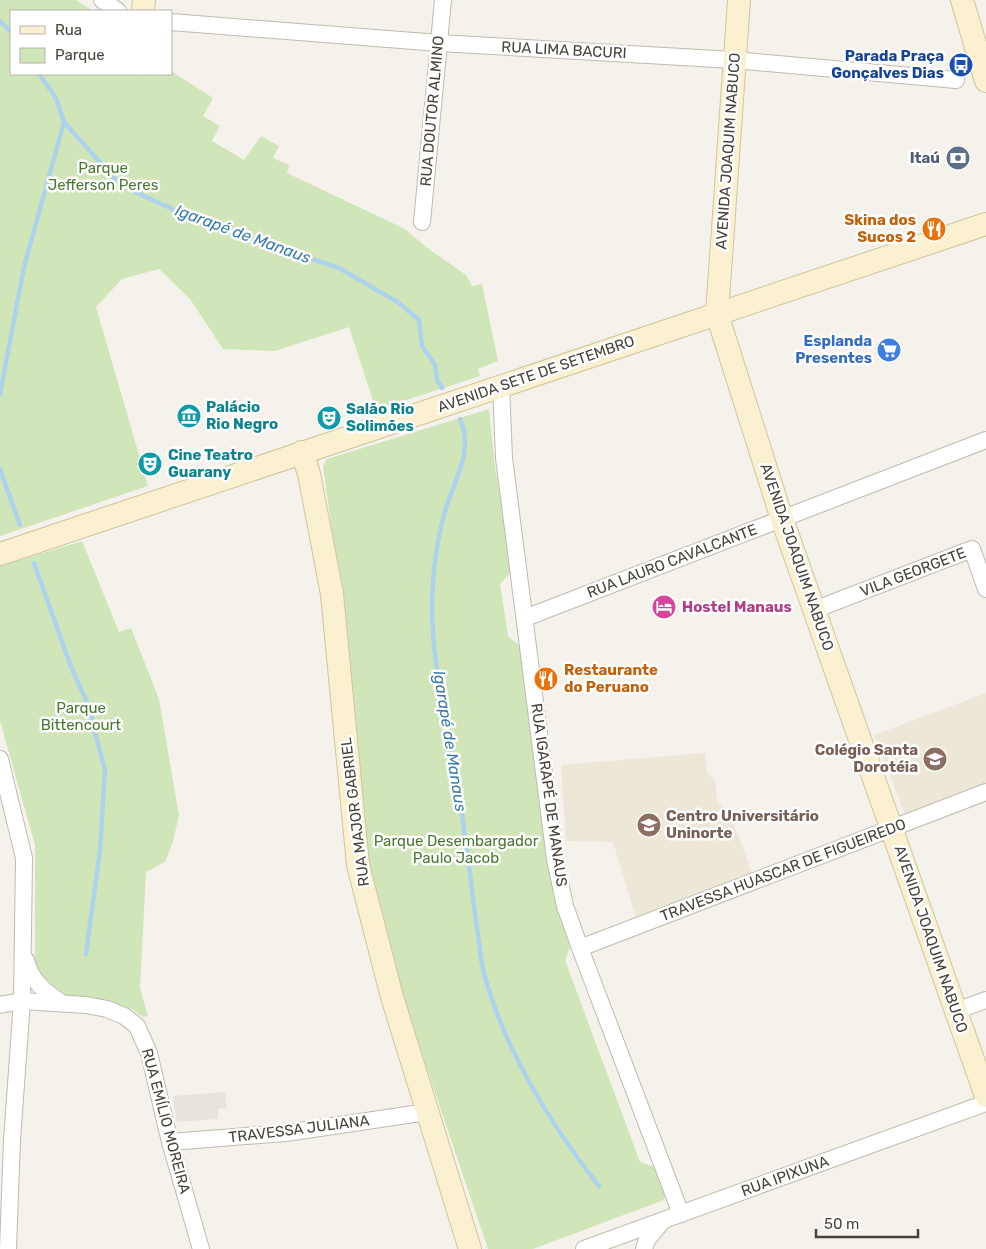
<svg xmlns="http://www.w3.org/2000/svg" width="986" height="1249" font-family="Rubik,sans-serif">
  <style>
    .residential { fill: #e8e4db }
    .education { fill: #ede7d7 }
    .green { fill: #d0e6b8 }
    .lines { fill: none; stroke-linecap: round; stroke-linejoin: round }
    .stream { stroke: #aed1ec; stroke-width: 4.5 }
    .street-casing { stroke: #c0baaf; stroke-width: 18 }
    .secondary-casing { stroke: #d1c59f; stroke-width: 24 }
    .street { stroke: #fff; stroke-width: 16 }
    .secondary { stroke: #fbf1d0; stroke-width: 22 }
    .labels { text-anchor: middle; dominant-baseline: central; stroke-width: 5; stroke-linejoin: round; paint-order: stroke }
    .street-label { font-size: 15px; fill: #49433a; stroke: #fff }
    .transit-label { font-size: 15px; font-weight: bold; fill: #164399; stroke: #fff; text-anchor: end }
    .service-label { font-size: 15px; font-weight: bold; fill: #4e5e75; stroke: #fff; text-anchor: end }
    .park-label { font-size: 15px; fill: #4a7830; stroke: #fff }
    .food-label { font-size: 15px; font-weight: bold; fill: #c56008; stroke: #fff; text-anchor: end }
    .shop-label { font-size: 15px; font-weight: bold; fill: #366cbe; stroke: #fff; text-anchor: end }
    .culture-label { font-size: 15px; font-weight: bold; fill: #0d838f; stroke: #fff; text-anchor: start }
    .hotel-label { font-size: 15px; font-weight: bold; fill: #b23c85; stroke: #fff; text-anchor: start }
    .education-label { font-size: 15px; font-weight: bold; fill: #785e54; stroke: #fff; text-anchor: end }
    .water-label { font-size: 16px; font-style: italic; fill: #3a7bae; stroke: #fff }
  </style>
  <rect width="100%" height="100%" fill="#f5f2ec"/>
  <polygon class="residential" points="225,1092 227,1108 218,1109 218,1119 177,1122 173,1096"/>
  <g class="education">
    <polygon points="986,693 986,783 905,814 874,735"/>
    <polygon points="705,753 707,773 715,780 717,802 728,809 753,875 636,918 613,842 566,841 561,765"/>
  </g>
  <g class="green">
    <polygon points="0,0 76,0 93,11 11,11 11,74 135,74 141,76 143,74 171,74 171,71 213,98 203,116 220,126 212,141 244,160 261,136 279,146 273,158 289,165 287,173 405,229 426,247 466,275 472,286 482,284 498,361 478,369 480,376 376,410 349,327 275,351 223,349 190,299 159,269 122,279 96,307 148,486 0,536"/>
    <polygon points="489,409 495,467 513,570 500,584 508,636 521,647 550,873 570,947 565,960 640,1162 655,1167 665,1192 664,1200 533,1249 488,1249 385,945 366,863 339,581 323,466 327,459"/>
    <polygon points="82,541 119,632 131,628 159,699 179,815 173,842 165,862 146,872 140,988 148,1016 142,1017 132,1009 60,995 35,974 35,845 0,721 0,566"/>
  </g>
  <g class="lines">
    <g class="stream">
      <polyline points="0,21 11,32"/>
      <polyline points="39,74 56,98 64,122 114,178 131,190 201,222 339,268 399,303 419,320 422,346 435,365 437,380 442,388"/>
      <polyline points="0,394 24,267 64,122"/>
      <path d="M460,419C475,453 452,483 444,515C436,543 433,575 432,604C432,665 447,725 457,784C465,830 470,876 476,921C479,939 480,960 485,977C505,1050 552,1127 599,1186"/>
      <polyline points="0,469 20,525"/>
      <polyline points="34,563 71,667 87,702 105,770 100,851 86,954"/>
    </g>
    <defs>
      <g id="street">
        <polyline points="102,0 118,11"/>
        <polyline points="171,22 439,43 734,60 956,80"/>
        <polyline points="422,222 443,0"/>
        <polyline points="501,386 504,458 555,859 565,906 580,948 681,1214"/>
        <polyline points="814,610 972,549 986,589"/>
        <polyline points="525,618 986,440"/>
        <polyline points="0,759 24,858 22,1001 86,1005 107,1009 124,1016 137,1026 149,1053 170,1142 201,1249"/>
        <polyline points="580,948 986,792"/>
        <path d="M26,960C31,981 45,992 62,1003"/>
        <polyline points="0,1005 22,1001 12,1140 8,1249"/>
        <polyline points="956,1011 986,1000"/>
        <polyline points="170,1142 286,1133 427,1112"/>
        <polyline points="584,1249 986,1103"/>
        <polyline points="644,1249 647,1240 662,1222"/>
      </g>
      <g id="secondary">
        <polyline points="739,0 717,314 782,519 986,1096"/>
        <polyline points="962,0 986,81"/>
        <polyline points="143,11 144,0"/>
        <polyline points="302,452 309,474 332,594 358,865 392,997 470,1249"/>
        <polyline points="0,554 986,224"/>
      </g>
    </defs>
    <use href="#street" class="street-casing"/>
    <use href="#secondary" class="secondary-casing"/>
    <use href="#street" class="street"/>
    <use href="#secondary" class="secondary"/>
  </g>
  <defs>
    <symbol id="bus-disc" viewBox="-11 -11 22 22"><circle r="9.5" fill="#1a4fb4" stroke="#fff"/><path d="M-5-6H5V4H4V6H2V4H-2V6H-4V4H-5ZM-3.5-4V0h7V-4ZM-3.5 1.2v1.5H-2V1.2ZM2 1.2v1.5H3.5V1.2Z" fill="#fff"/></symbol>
    <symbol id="bank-disc" viewBox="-11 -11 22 22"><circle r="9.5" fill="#5c6f8a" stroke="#fff"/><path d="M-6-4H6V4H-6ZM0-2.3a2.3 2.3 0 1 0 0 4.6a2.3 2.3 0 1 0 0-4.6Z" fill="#fff"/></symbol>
    <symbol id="restaurant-disc" viewBox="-11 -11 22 22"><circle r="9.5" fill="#e8710a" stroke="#fff"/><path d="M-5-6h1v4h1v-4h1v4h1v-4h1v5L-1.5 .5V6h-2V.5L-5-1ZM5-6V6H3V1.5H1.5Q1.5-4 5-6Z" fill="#fff"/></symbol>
    <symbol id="supermarket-disc" viewBox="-11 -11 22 22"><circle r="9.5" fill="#3f7fe0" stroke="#fff"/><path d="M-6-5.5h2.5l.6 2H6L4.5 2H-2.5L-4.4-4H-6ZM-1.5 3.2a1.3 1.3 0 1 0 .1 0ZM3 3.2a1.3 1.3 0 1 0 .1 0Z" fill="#fff"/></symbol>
    <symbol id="museum-disc" viewBox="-11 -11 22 22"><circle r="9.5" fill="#0f9aa8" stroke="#fff"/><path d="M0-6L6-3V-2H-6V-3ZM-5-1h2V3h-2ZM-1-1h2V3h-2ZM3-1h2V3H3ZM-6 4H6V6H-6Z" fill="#fff"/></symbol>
    <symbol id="theatre-disc" viewBox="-11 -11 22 22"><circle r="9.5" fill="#0f9aa8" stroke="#fff"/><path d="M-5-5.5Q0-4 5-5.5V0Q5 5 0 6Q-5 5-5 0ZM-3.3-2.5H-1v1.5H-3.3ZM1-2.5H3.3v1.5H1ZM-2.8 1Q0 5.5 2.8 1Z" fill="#fff"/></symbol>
    <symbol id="hotel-disc" viewBox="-11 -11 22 22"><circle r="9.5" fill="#d1479c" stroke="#fff"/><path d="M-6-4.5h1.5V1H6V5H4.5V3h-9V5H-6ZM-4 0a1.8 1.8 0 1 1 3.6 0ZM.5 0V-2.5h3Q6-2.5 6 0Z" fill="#fff"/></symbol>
    <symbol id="school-disc" viewBox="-11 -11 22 22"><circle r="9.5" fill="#8d6e63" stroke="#fff"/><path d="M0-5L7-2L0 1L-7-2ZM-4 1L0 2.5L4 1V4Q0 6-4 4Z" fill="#fff"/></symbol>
    <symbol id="university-disc" viewBox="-11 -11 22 22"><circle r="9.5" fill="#8d6e63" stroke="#fff"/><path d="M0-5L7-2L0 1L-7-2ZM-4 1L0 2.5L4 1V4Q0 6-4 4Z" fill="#fff"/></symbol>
  </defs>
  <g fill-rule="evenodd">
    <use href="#bus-disc" x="947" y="51" width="28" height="28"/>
    <use href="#bank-disc" x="944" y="144" width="28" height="28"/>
    <use href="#restaurant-disc" x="920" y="215" width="28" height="28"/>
    <use href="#supermarket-disc" x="875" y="336" width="28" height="28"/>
    <use href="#museum-disc" x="175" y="402" width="28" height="28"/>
    <use href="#theatre-disc" x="315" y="404" width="28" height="28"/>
    <use href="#theatre-disc" x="136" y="450" width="28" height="28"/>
    <use href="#hotel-disc" x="650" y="593" width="28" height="28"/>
    <use href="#restaurant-disc" x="532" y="665" width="28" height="28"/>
    <use href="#school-disc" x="921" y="745" width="28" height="28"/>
    <use href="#university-disc" x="635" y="811" width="28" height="28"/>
  </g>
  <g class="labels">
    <g class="street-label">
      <text transform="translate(564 50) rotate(3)">RUA LIMA BACURI</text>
      <text transform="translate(432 111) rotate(-85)">RUA DOUTOR ALMINO</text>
      <text transform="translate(728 151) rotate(-86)">AVENIDA JOAQUIM NABUCO</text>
      <text transform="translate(536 374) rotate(-19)">AVENIDA SETE DE SETEMBRO</text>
      <text transform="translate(797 557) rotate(71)">AVENIDA JOAQUIM NABUCO</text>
      <text transform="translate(672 561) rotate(-21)">RUA LAURO CAVALCANTE</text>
      <text transform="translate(913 572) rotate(-21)">VILA GEORGETE</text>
      <text transform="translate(549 795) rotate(82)">RUA IGARAPÉ DE MANAUS</text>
      <text transform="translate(355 812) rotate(-97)">RUA MAJOR GABRIEL</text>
      <text transform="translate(783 870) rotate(-21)">TRAVESSA HUASCAR DE FIGUEIREDO</text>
      <text transform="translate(931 939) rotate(71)">AVENIDA JOAQUIM NABUCO</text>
      <text transform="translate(166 1121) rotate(75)">RUA EMÍLIO MOREIRA</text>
      <text transform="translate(299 1129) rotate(-7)">TRAVESSA JULIANA</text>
      <text transform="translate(785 1176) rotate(-20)">RUA IPIXUNA</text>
    </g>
    <g class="transit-label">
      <text x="944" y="56">Parada Praça<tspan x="944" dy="17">Gonçalves Dias</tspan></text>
    </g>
    <g class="service-label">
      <text x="940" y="158">Itaú</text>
    </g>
    <g class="park-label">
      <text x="103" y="168">Parque<tspan x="103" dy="17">Jefferson Peres</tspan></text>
      <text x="81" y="708">Parque<tspan x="81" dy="17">Bittencourt</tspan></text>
      <text x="456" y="841">Parque Desembargador<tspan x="456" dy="17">Paulo Jacob</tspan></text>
    </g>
    <g class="food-label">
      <text x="916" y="220">Skina dos<tspan x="916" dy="17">Sucos 2</tspan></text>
      <text x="564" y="670" text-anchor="start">Restaurante<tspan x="564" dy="17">do Peruano</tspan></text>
    </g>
    <g class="shop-label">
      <text x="872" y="341">Esplanda<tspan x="872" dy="17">Presentes</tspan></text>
    </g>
    <g class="culture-label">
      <text x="206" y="407">Palácio<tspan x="206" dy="17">Rio Negro</tspan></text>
      <text x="346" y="409">Salão Rio<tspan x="346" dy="17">Solimões</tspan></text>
      <text x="168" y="455">Cine Teatro<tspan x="168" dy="17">Guarany</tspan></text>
    </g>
    <g class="hotel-label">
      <text x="682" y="607">Hostel Manaus</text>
    </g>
    <g class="education-label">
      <text x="918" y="750">Colégio Santa<tspan x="918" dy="17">Dorotéia</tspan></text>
      <text x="666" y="816" text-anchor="start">Centro Universitário<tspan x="666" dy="17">Uninorte</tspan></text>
    </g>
    <g class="water-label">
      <text transform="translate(243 234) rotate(20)">Igarapé de Manaus</text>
      <text transform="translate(450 741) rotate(81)">Igarapé de Manaus</text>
    </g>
  </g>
  <rect x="10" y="10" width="162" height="65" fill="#ffffff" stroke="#b6b4b0"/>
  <rect x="20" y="26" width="25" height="8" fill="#fbf1d0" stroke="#b6b4b0"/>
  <text x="55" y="35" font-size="15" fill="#49433a">Rua</text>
  <rect x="20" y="48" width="25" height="15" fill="#d0e6b8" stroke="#b6b4b0"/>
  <text x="55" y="60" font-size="15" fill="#49433a">Parque</text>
  <path d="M816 1229v8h102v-8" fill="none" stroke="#49433a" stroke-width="2.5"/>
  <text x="824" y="1229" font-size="15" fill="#49433a" stroke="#ffffff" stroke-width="4" paint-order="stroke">50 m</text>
</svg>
